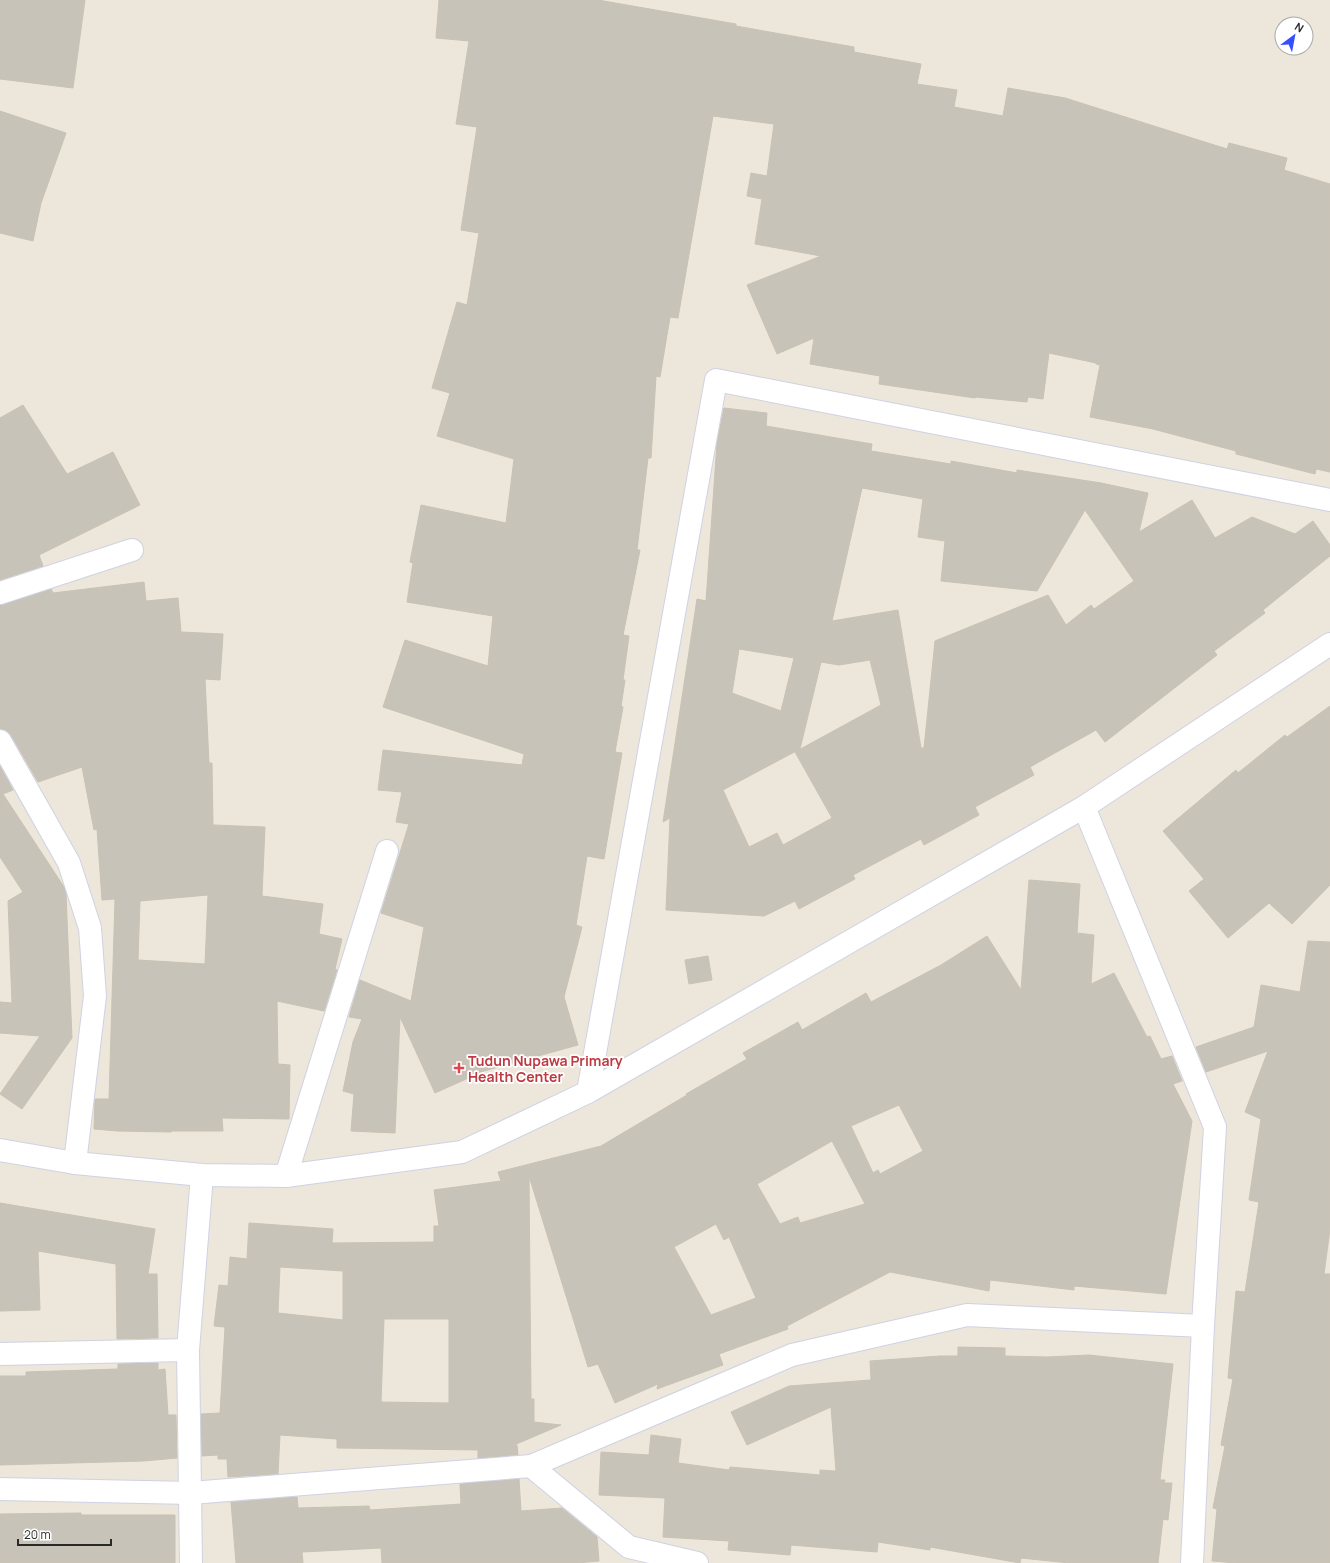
<svg xmlns="http://www.w3.org/2000/svg" width="1330" height="1563" font-family="Manrope,sans-serif">
  <style>
    .building { fill: #c8c3b9; stroke: #c8c2b3; fill-rule: evenodd }
    .lines { fill: none; stroke-linecap: round; stroke-linejoin: round }
    .minor-casing { stroke: #cfd2e4; stroke-width: 24 }
    .minor { stroke: #fff; stroke-width: 22 }
    .health-dot { fill: #e0444e; stroke: #fff; stroke-width: 1.5 }
    .labels { text-anchor: middle; dominant-baseline: central; stroke-width: 3.5; stroke-linejoin: round; paint-order: stroke }
    .health-label { font-size: 14px; font-weight: bold; fill: #be3a42; stroke: #fff; text-anchor: start }
  </style>
  <rect width="100%" height="100%" fill="#ede6da"/>
  <g class="building">
    <polygon points="0,0 85,0 73,88 0,79"/>
    <polygon points="439,0 598,0 736,24 736,26 854,47 854,52 921,64 917,84 957,90 954,107 1003,116 1008,88 1065,98 1227,149 1229,143 1287,158 1284,170 1330,184 1330,472 1316,469 1315,474 1236,454 1236,451 1153,429 1090,417 1100,365 1096,364 1096,363 1049,353 1043,399 1028,397 1027,402 975,397 975,398 879,384 880,376 810,364 814,338 777,354 747,285 821,256 755,244 762,199 747,196 751,173 767,176 774,124 713,116 678,318 670,317 660,377 656,376 651,458 648,458 637,550 640,550 623,635 629,636 623,680 625,680 621,706 623,707 615,752 622,753 616,788 604,859 587,856 576,925 582,927 564,997 578,1045 484,1071 435,1093 400,1017 395,1133 351,1131 354,1094 343,1091 353,1042 362,1019 349,1017 360,980 411,1001 424,927 381,913 409,824 396,822 402,792 378,790 383,750 522,765 524,754 383,707 405,640 488,666 493,616 407,602 413,563 410,562 421,505 506,523 514,459 437,436 450,393 432,388 457,302 467,305 479,233 461,230 477,127 456,124 469,41 436,38"/>
    <polygon points="0,111 66,133 41,203 33,241 0,233"/>
    <polygon points="23,405 67,474 113,452 140,505 39,555 43,566 0,580 0,418"/>
    <path d="M724,408L767,413L766,426L872,444L871,451L951,464V461L1017,473V470L1101,483L1148,493L1139,532L1192,500L1215,538L1252,517L1295,534L1313,521L1330,545V556L1263,610L1265,613L1214,651L1217,655L1105,742L1096,730L1030,767L1034,775L975,807L979,815L924,845L921,839L853,875L855,879L799,909L795,901L764,916L666,910L670,818L663,822L697,599L706,601L717,443ZM862,488L923,499L918,537L945,541L941,581L1037,591L1085,510L1134,581L1094,609L1091,605L1066,625L1048,595L935,641L924,748H921L898,610L832,621ZM739,649L794,658L781,711L732,693ZM870,660L881,705L795,752L832,818L783,845L777,833L749,847L723,790L800,749L821,662L839,665Z"/>
    <path d="M144,582L146,601L178,598L181,632L223,634L220,680L205,679L209,763H212L213,825L265,827L262,896L323,904L319,934L342,939L335,969L337,970L324,1011L277,1001L278,1064L290,1065L289,1119L222,1118L223,1131H172L171,1132L117,1131L94,1129L95,1099H109L115,899L102,900L97,829L94,830L82,767L38,782L11,735L6,730L0,729V605L51,589L53,593ZM208,895L205,964L138,960L140,901Z"/>
    <polygon points="1330,706 1330,885 1292,924 1269,903 1228,938 1189,891 1204,879 1163,831 1236,770 1238,773 1285,735 1287,737"/>
    <polygon points="0,766 13,790 3,794 64,887 66,894 72,1038 22,1109 0,1094 40,1036 0,1033 0,1002 12,1003 8,901 23,892 0,857"/>
    <path d="M1029,880L1080,884L1077,933L1094,935L1091,984L1114,973L1147,1037L1150,1036L1161,1059L1172,1056L1182,1081L1173,1084L1192,1121L1166,1294L1074,1286V1290L990,1280L989,1291L890,1272L787,1326L788,1329L719,1354L723,1365L657,1389L658,1384L615,1403L598,1364L588,1367L529,1176L531,1399H534V1422L561,1425L514,1445H517L518,1455L478,1458V1450L337,1448V1439L280,1435L278,1474L228,1477L227,1459H218V1455L202,1456L201,1414L220,1413L225,1327L214,1326L219,1285L228,1286L230,1257L247,1259L249,1223L333,1229L332,1243L434,1242V1226H439L434,1190L501,1181L498,1172L601,1146L687,1095L686,1094L747,1059L743,1053L798,1022L802,1030L866,993L871,1002L941,965L987,936L1021,990ZM899,1105L923,1151L880,1174L878,1170L873,1173L851,1126ZM832,1141L865,1204L800,1223L798,1217L780,1224L757,1184ZM716,1224L724,1240L729,1237L756,1298L711,1315L674,1247ZM280,1267L343,1271V1320L278,1313ZM384,1319H449V1403L381,1402Z"/>
    <polygon points="1308,941 1330,942 1330,1229 1324,1274 1330,1274 1330,1563 1236,1563 1212,1561 1217,1509 1213,1508 1225,1446 1221,1445 1233,1379 1228,1378 1236,1291 1245,1292 1259,1202 1249,1200 1261,1119 1245,1112 1268,1051 1206,1072 1196,1047 1254,1027 1261,985 1300,992"/>
    <polygon points="708,956 712,980 689,984 685,960"/>
    <polygon points="0,1203 155,1229 148,1274 157,1274 158,1338 117,1339 116,1264 38,1251 40,1310 0,1311"/>
    <polygon points="958,1347 1005,1348 1005,1356 1047,1357 1089,1355 1173,1364 1160,1480 1165,1480 1164,1483 1172,1483 1168,1520 1163,1519 1158,1563 1069,1563 1021,1558 1020,1563 930,1547 930,1550 878,1542 877,1552 791,1545 790,1555 728,1550 729,1541 663,1537 665,1498 599,1495 601,1452 649,1455 651,1435 681,1439 678,1463 729,1470 730,1467 820,1475 820,1470 836,1471 831,1407 747,1445 731,1412 789,1386 871,1380 870,1361 940,1356 958,1356"/>
    <polygon points="158,1363 158,1370 165,1369 168,1415 176,1415 177,1458 144,1461 0,1465 0,1376 26,1376 26,1372 118,1369 118,1364"/>
    <polygon points="519,1479 521,1511 562,1508 597,1537 599,1561 577,1563 382,1563 381,1548 302,1552 303,1563 236,1563 231,1502 297,1497 298,1508 369,1506 370,1510 461,1504 460,1484"/>
    <polygon points="81,1513 81,1515 175,1515 175,1563 0,1563 0,1514"/>
  </g>
  <g class="lines">
    <defs>
      <g id="minor">
        <polyline points="0,593 132,550"/>
        <polyline points="0,741 69,863 90,928 95,996 75,1163"/>
        <polyline points="1084,807 1215,1127 1203,1326 1192,1563"/>
        <polyline points="588,1092 716,380 1330,500"/>
        <polyline points="0,1150 75,1163 202,1175 286,1176 462,1152 588,1092 1084,807 1330,644"/>
        <polyline points="286,1176 387,851"/>
        <polyline points="0,1354 188,1350"/>
        <polyline points="531,1466 629,1547 697,1563"/>
        <polyline points="0,1489 191,1493 531,1466 792,1355 967,1315 1203,1326"/>
        <polyline points="191,1563 188,1350 202,1175"/>
      </g>
    </defs>
    <use href="#minor" class="minor-casing"/>
    <use href="#minor" class="minor"/>
  </g>
  <path class="health-dot" d="M457 1062h4v4h4v4h-4v4h-4v-4h-4v-4h4z"/>
  <g class="labels">
    <g class="health-label">
      <text x="468" y="1060">Tudun Nupawa Primary<tspan x="468" dy="16">Health Center</tspan></text>
    </g>
  </g>
  <g transform="translate(1294 36) rotate(32)"><circle r="19" fill="#ffffff" stroke="#a9a9a9"/>
  <path d="M0-3L7 15L0 10L-7 15Z" fill="#354eff"/>
  <text y="-6" font-size="11" font-weight="bold" text-anchor="middle" fill="#292929">N</text>
  </g>
  <path d="M18 1539v6h93v-6" fill="none" stroke="#292929" stroke-width="2"/>
  <text x="24" y="1539" font-size="12" fill="#292929" stroke="#ffffff" stroke-width="3" paint-order="stroke">20 m</text>
</svg>
